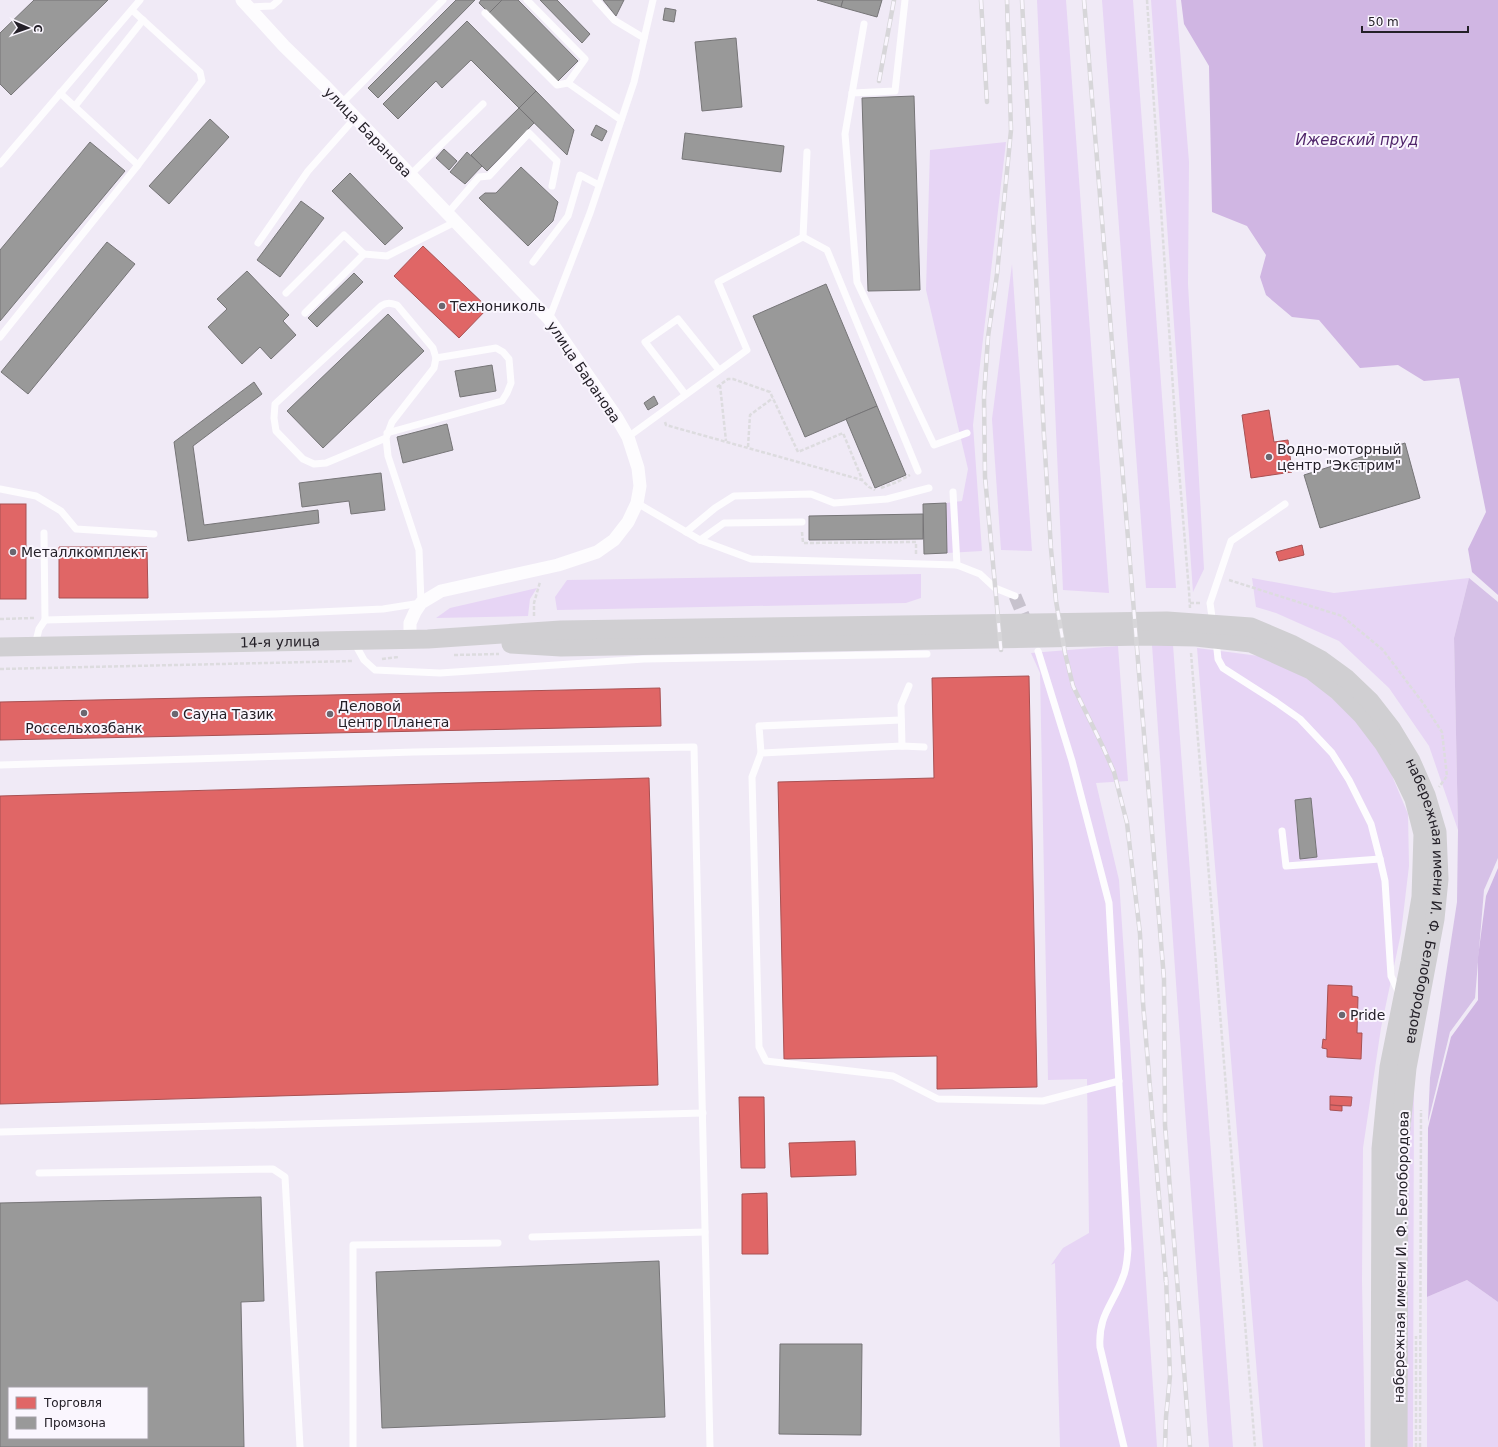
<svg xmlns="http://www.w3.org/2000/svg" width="1498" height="1447" font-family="'DejaVu Sans',sans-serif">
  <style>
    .green { fill: #e7d5f5 }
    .forest { fill: #d6c1e7 }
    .water { fill: #d0b6e3 }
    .shops { fill: #e06666; stroke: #a85153 }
    .industry { fill: #999; stroke: #767577; fill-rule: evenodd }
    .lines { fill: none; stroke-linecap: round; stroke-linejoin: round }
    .street-tunnel { stroke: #c7c2cd; stroke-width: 13; stroke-dasharray: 13 6; stroke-linecap: butt }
    .path { stroke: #dddcdf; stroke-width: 2.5; stroke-dasharray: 4 2; stroke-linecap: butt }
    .lane { stroke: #fdfcfe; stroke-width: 7 }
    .street { stroke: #fdfcfe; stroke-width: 13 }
    .secondary { stroke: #d0cfd2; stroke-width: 19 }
    .rail-casing { stroke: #d7d6d9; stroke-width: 4.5 }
    .rail { stroke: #faf6fe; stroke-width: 3; stroke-dasharray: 9; stroke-linecap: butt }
    .poi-dot { fill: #6b6770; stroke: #faf6fe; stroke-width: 1.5 }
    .labels { text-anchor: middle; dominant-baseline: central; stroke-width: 4; stroke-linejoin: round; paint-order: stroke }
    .street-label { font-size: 14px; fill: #242028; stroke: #faf6fe }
    .poi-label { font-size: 14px; fill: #242028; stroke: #faf6fe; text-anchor: start }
    .water-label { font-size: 15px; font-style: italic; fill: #51276c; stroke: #faf6fe }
  </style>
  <rect width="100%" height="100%" fill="#f0eaf6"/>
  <g class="green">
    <polygon points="1037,0 1066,0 1109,593 1063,590"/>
    <polygon points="1102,0 1133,0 1176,588 1146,588"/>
    <polygon points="1151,0 1176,0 1189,162 1188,284 1204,569 1193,592"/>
    <polygon points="1006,142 973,425 982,551 947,553 946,503 962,501 968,469 926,290 930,150"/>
    <polygon points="1012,264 1032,551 1001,550 992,419"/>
    <polygon points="921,574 921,598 906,603 557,610 555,597 567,580"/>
    <polygon points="1252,578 1334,593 1469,578 1454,638 1458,830 1429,746 1389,688 1339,641 1276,613 1256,607"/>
    <polygon points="537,588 530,599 528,616 436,618 450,608"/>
    <polygon points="1152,645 1173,645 1233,1447 1209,1447"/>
    <polygon points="1118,646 1128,781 1096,783 1119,880 1157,1447 1060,1447 1055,1263 1051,1265 1063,1248 1089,1233 1087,1079 1048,1080 1040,673 1031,653"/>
    <polygon points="1197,648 1259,656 1313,681 1370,733 1388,766 1408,814 1409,866 1401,933 1381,1028 1363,1148 1362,1281 1365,1447 1263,1447"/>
    <polygon points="1414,1080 1413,1447 1407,1447 1407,1158"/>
    <polygon points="1467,1280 1498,1302 1498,1447 1427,1447 1427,1297"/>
  </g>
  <polygon class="forest" points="1469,578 1498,602 1498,858 1484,890 1475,998 1450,1032 1428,1122 1430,1078 1457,902 1458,830 1454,638"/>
  <g class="water">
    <polygon points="1181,0 1498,0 1498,595 1472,572 1468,549 1486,512 1459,378 1424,381 1398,365 1360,368 1319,320 1292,317 1266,295 1260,277 1266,255 1247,226 1212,212 1209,66 1184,24"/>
    <polygon points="1498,868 1498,1302 1467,1280 1427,1297 1428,1128 1451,1037 1478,1000 1478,957 1486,896"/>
  </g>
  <g class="shops">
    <polygon points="423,246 488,308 459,338 394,276"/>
    <polygon points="1269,410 1274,442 1288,440 1292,472 1251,478 1242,415"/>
    <rect x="0" y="504" width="26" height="95"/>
    <polygon points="1302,545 1304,555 1279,561 1276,552"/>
    <polygon points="59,547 147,547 148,598 59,598"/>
    <polygon points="1029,676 1037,1087 937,1089 937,1056 784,1059 778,782 934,778 932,678"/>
    <polygon points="660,688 661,726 0,740 0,702"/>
    <polygon points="649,778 658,1085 0,1104 0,796"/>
    <polygon points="1328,985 1352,986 1352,996 1358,997 1357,1033 1362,1033 1361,1059 1327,1057 1327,1049 1322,1048 1323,1039 1326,1040"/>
    <polygon points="1330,1096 1352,1097 1351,1106 1330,1105"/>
    <polygon points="739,1097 764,1097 765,1168 741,1168"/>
    <polygon points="1330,1105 1342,1106 1342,1111 1330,1110"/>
    <polygon points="855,1141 856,1175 791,1177 789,1143"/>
    <polygon points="767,1193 768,1254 742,1254 742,1194"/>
  </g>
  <g class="industry">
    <polygon points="34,0 108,0 11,95 0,84 0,33"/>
    <polygon points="456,0 475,0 378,98 368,88"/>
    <polygon points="481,0 502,0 489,13 479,3"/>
    <polygon points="502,0 518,0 578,61 557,82 489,13"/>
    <polygon points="540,0 557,0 590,34 582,43"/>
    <polygon points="603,0 624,0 616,16"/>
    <polygon points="817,0 843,0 841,7"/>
    <polygon points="843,0 882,0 877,17 841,7"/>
    <polygon points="665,8 676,10 674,22 663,20"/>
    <polygon points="467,21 536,91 519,108 471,60 442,88 436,81 398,119 383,104"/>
    <polygon points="736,38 742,107 702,111 695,42"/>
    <polygon points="536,91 574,130 567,155 519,108"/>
    <polygon points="914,96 920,290 868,291 862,98"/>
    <polygon points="519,108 534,123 487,171 471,155"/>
    <polygon points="210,119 229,137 169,204 149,186"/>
    <polygon points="596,125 607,131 602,141 591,135"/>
    <polygon points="685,133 784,146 781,172 682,159"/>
    <polygon points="90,142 125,171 0,321 0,250"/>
    <polygon points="444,149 457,161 449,170 436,158"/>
    <polygon points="467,152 482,166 465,184 450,172"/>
    <polygon points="521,167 558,202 553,221 528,246 479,198 485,193 496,193"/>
    <polygon points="350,173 403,228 385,245 332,191"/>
    <polygon points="301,201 324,218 280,277 257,260"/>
    <polygon points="107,242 135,264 28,394 1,372"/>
    <polygon points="247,271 289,315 283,321 296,335 271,359 260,347 242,364 208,327 227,309 217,299"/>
    <polygon points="354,273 363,282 317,327 308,318"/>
    <polygon points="826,284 877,406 805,437 753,316"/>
    <polygon points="388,314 424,351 323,448 287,411"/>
    <polygon points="492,365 496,391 460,397 455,371"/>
    <polygon points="254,382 262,394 193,446 204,525 318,510 319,523 188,541 174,442"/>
    <polygon points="654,396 658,404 648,410 644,403"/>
    <polygon points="877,406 906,475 875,488 846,419"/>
    <polygon points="447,424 453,450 403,463 397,437"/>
    <polygon points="1405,443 1420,498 1320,528 1304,475"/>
    <polygon points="381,473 385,510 351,514 349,501 302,507 299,483"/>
    <polygon points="946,503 947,553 924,554 923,504"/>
    <polygon points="923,514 923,539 809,540 809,516"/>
    <polygon points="1311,798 1317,857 1300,859 1295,800"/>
    <path d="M261,1197L264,1301L241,1302L244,1447H0V1203ZM9,1388H147V1438H9Z"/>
    <polygon points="659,1261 665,1417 382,1428 376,1272"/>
    <polygon points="780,1344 862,1344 861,1435 779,1434"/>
  </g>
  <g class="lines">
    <polyline class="street-tunnel" points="1015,596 1029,629"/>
    <g class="path">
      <polyline points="1147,0 1176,433 1189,591 1190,608"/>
      <polyline points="720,385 726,441"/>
      <polyline points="717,387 728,379 733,379 770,392 798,452 843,433 862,479"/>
      <polyline points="665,422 666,425 862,480 869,487 875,490"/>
      <polyline points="748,447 750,415 773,398"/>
      <polyline points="881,488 897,482 910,475"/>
      <polyline points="802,532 803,543 916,542 916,554"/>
      <polyline points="1229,580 1342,616 1383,650 1423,703 1442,732 1447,776 1439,787"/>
      <polyline points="1190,603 1201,603"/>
      <polyline points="534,616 534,603 540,582"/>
      <polyline points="0,619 34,618"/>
      <polyline points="1191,653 1255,1447"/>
      <polyline points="454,655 499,654"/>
      <polyline points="382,659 399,657"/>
      <polyline points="0,669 353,661"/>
      <polyline points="1416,1447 1416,1336"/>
      <polyline points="1420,1447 1421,1110"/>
    </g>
    <g class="lane">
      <polyline points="527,0 585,59 568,83 621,120"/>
      <polyline points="596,0 614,20 644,38"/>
      <polyline points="249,7 272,6 279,0"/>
      <polyline points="132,10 200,72 202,81 138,165"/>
      <polyline points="485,13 557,85 568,83"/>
      <polyline points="864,24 845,134 857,282 934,445 967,433"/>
      <polyline points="852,93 895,91 905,0"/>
      <polyline points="341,104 443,0"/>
      <polyline points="75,106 143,20"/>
      <polyline points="0,164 140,0"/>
      <polyline points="410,175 483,104"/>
      <polyline points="447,214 479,177 489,176 529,133 557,161 552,186"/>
      <polyline points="803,237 827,250 918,471"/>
      <polyline points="258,243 308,171 355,118"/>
      <polyline points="533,262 568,216 580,175 599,185"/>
      <polyline points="286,293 344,235 364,254 387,256 455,222"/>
      <polyline points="305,313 364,254"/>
      <polyline points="549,319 590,213 634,82 653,0"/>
      <polyline points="0,337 138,165 60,93"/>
      <polyline points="685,394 645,342 678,319 719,370"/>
      <polyline points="387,433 502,401 507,393 511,383 509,359 503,352 496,348 436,358"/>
      <polyline points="628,437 747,350 718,282 803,237 807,152"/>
      <polyline points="0,489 36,496 61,511 76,529 154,534"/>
      <polyline points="953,492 957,565"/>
      <polyline points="637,503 700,540 751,559 957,565 980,574 995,588 1015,596"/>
      <polyline points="686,532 715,508 734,496 811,494 834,503 887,499 929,488"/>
      <path d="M44,533L45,620L275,614L383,609L421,603L419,550L388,456L386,438L392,422L434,368L436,358L433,348L397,305C391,303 387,302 381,306L275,404L274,418L276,431L303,459L314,464L326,463L386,438"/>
      <polyline points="700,540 724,523 802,522"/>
      <polyline points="1213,624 1210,603 1231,541 1285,504"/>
      <polyline points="1216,640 1218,659 1223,668 1276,702 1300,719 1332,753 1349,780 1371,824 1380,859 1385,881 1391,976 1399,993"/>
      <polyline points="354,642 364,660 375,670 440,673 644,659 927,654"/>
      <polyline points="35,645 39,629 45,620"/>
      <path d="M1038,651L1072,761L1109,903L1128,1249C1127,1259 1127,1268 1123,1277C1113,1305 1098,1315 1100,1347L1124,1447"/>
      <polyline points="902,746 901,705 909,686"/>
      <polyline points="924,747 902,746 761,753 752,777 759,1047 766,1061 893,1076 938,1099 1043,1101 1119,1081"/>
      <polyline points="761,753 759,726 901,720"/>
      <polyline points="0,765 414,752 694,747 710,1447"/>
      <polyline points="1282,831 1286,866 1380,859"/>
      <polyline points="0,1132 703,1113"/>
      <polyline points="39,1173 273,1169 285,1177 300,1447"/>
      <polyline points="532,1237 705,1232"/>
      <polyline points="353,1447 353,1245 498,1243"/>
    </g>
    <polyline class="street" points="242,0 284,46 326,87 549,319 617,418 628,437 638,468 640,486 637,503 628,522 614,540 597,552 558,565 441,591 421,603 415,612 410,623 410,639"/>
    <g class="secondary">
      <polyline points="511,644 561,647 1144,636 1196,637 1251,643 1311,670 1338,691 1362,715 1384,744 1402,774 1414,799 1419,818 1423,834 1421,897 1410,962 1389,1067 1381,1149 1380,1447"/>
      <path id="s1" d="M0,647L428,639L561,630L1167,621L1251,627L1291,644L1321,660L1347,679L1370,701L1391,728L1411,761L1426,795L1437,832L1439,879L1435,919L1407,1068L1399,1148L1398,1447"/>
    </g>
    <defs>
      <g id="rail">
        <polyline points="981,0 987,102"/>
        <polyline points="1022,0 1044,436 1051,549 1056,601 1065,653 1073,686 1103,747 1114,772 1127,823 1140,934 1143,1003 1166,1282"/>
        <polyline points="1084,0 1164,979 1165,1125 1190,1447"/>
        <polyline points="879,81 894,0"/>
        <polyline points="1001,650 985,477 984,397 988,337 997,274 1011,130 1007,0"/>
        <polyline points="1165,1447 1166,1417 1170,1376 1166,1277"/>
      </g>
    </defs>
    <use href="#rail" class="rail-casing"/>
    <use href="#rail" class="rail"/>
  </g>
  <g class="poi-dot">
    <circle cx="442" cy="306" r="4"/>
    <circle cx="1269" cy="457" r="4"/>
    <circle cx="13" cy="552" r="4"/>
    <circle cx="84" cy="713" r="4"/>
    <circle cx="175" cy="714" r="4"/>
    <circle cx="330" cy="714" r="4"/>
    <circle cx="1342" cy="1015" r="4"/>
  </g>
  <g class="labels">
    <g class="street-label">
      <text transform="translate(368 132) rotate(46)">улица Баранова</text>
      <text transform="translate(584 372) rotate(56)">улица Баранова</text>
      <text stroke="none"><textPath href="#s1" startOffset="280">14-я улица</textPath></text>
      <text stroke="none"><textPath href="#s1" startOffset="1610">набережная имени И. Ф. Белобородова</textPath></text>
      <text transform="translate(1401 1257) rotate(-89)">набережная имени И. Ф. Белобородова</text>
    </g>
    <g class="poi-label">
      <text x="450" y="306">Технониколь</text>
      <text x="1277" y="449">Водно-моторный<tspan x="1277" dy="16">центр "Экстрим"</tspan></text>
      <text x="21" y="552">Металлкомплект</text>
      <text x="338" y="706">Деловой<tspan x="338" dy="16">центр Планета</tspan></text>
      <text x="183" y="714">Сауна Тазик</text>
      <text x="84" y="728" text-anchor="middle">Россельхозбанк</text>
      <text x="1350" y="1015">Pride</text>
    </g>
    <g class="water-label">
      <text x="1357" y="140">Ижевский пруд</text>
    </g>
  </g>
  <rect x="8" y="1387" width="140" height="52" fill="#faf6fe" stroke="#a4a0a8"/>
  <rect x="16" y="1397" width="20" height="12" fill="#e06666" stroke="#a4a0a8"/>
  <text x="44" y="1407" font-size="12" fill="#242028">Торговля</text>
  <rect x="16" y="1417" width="20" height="12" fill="#999999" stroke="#a4a0a8"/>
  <text x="44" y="1427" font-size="12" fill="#242028">Промзона</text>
  <g transform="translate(28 28) rotate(92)" stroke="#faf6fe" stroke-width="3" paint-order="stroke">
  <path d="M0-3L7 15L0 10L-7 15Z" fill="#242028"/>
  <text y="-6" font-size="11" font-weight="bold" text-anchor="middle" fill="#242028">С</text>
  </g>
  <path d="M1362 26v6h106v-6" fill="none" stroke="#242028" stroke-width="2"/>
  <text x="1368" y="26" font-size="12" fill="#242028" stroke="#faf6fe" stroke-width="3" paint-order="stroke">50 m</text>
</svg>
